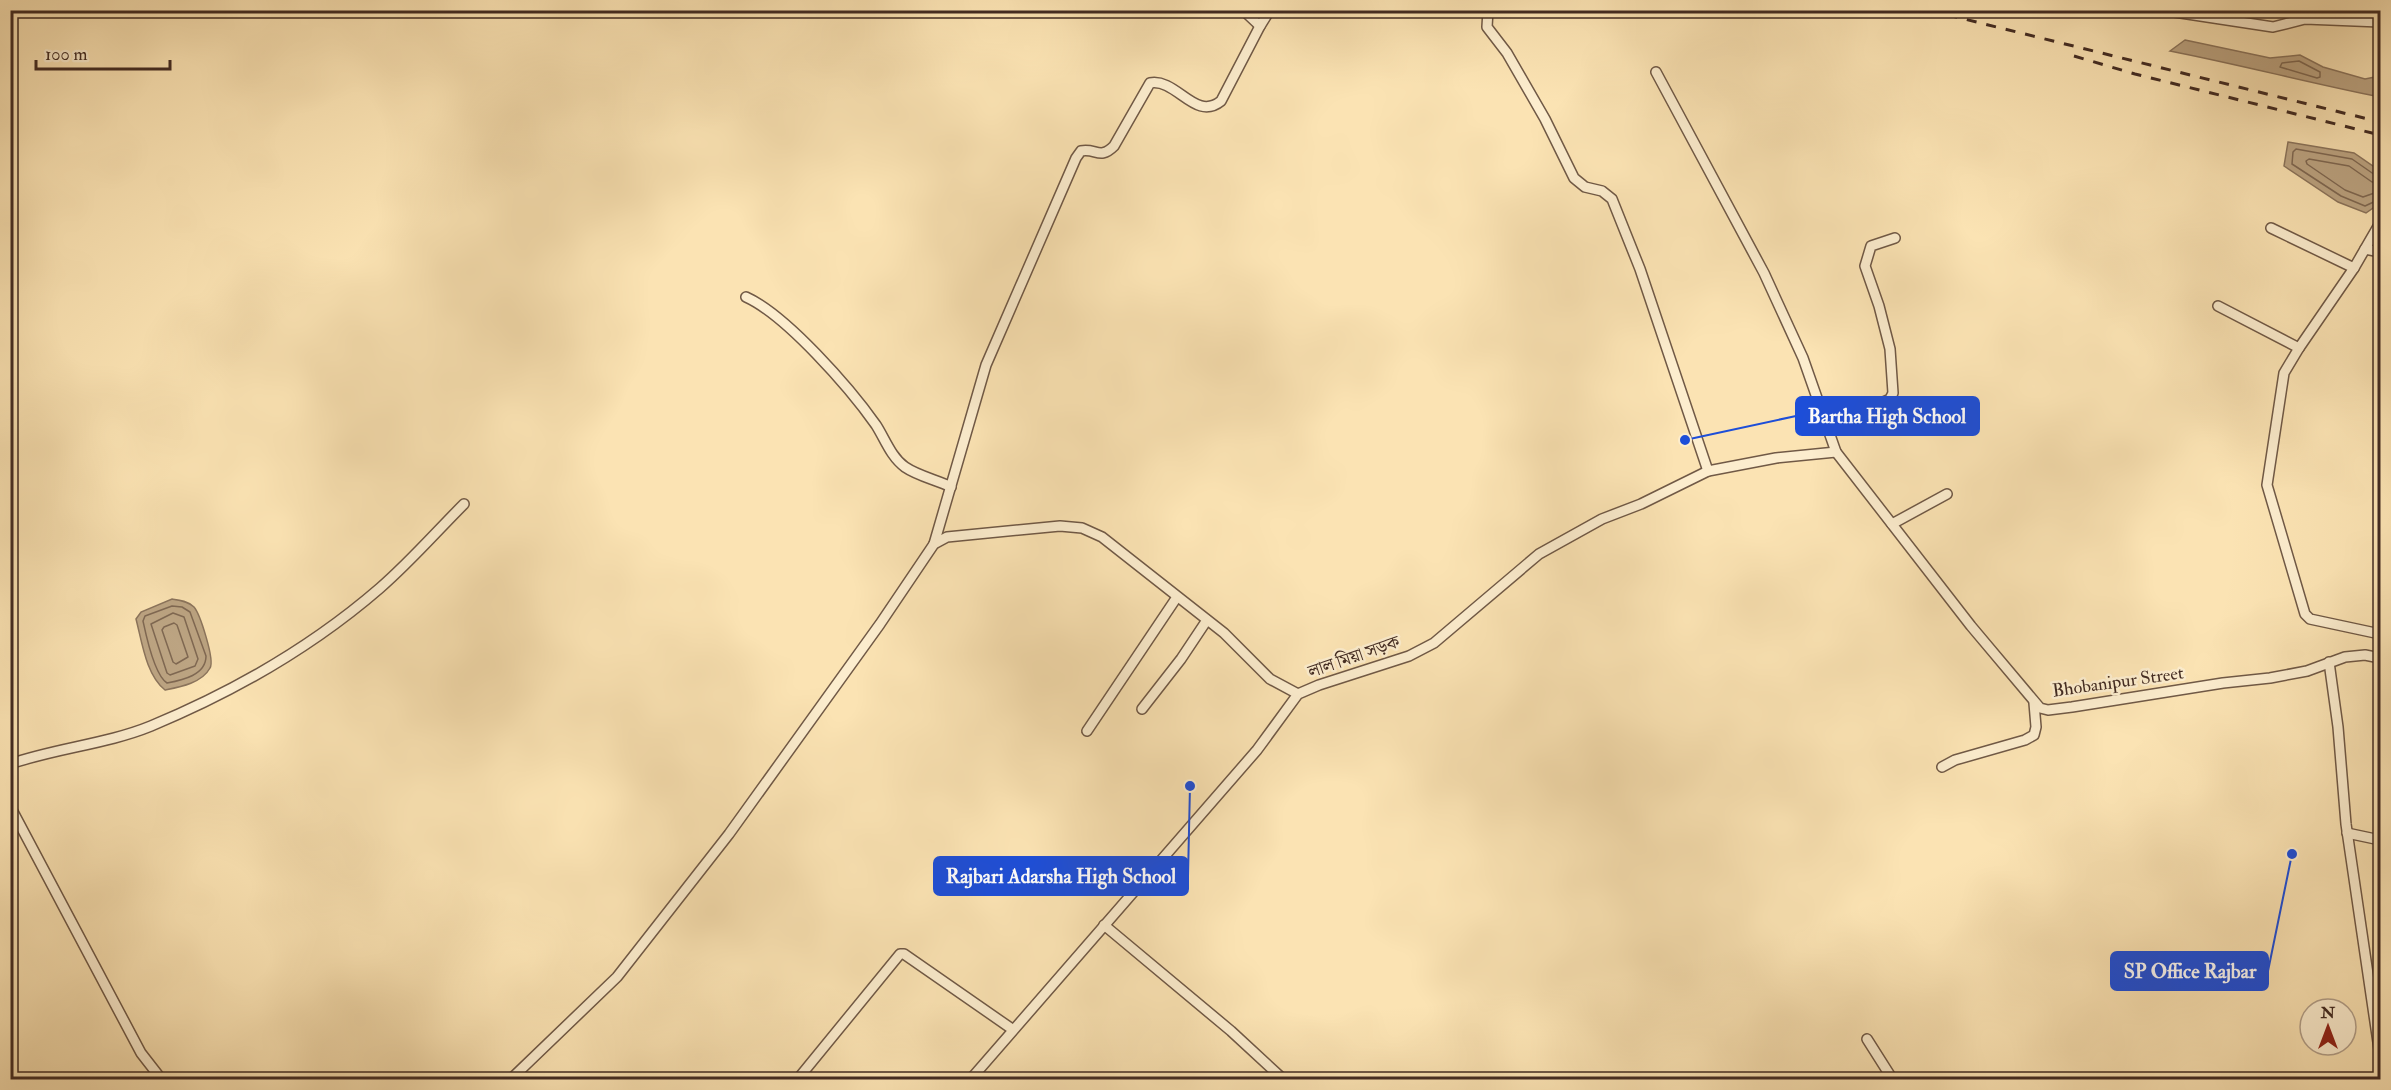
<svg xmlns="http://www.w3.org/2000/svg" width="2391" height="1090" font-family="'IM FELL Double Pica','Noto Serif Bengali',serif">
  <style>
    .water { fill: #bca482; stroke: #8b745c; stroke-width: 1.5 }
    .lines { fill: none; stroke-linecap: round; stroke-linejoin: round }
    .shore { stroke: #7f6852; stroke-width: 1.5 }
    .minor-casing { stroke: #705946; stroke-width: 12 }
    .minor { stroke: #fcedce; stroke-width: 9 }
    .rail { stroke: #422b22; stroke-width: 3; stroke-dasharray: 10 10; stroke-linecap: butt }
    .labels { text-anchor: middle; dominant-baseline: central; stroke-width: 5; stroke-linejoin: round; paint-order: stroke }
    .street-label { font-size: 18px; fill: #422b22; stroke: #fcedce }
    .leader { fill: none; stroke: #1d4ed8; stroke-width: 2 }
    .callout-dot { fill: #1d4ed8; stroke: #fcedce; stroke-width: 2 }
    .callout { fill: #1d4ed8; stroke: #1d4ed8; stroke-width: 2 }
    .callout-label { font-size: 20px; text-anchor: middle; font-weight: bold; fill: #fff }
  </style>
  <rect width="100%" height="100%" fill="#fbe3b3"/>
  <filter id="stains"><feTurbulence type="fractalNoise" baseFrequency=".00333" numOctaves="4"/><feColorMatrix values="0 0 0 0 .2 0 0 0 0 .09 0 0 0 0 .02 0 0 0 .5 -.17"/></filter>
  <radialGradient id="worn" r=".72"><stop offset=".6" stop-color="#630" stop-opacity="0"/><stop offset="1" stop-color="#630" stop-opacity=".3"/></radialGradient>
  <g class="water">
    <path d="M2185,40L2270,58L2300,55L2323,67L2365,79L2380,76V97C2310,83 2241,65 2170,51Z"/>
    <polygon points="2288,142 2354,153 2380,171 2380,203 2366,213 2338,202 2284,166"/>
    <path d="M172,599C179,600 188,601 194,607C200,614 215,660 210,668C202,683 180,687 165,690C146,675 142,642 136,619L141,612Z"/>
  </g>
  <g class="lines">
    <g class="shore">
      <polygon points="2299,61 2320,72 2320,77 2317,78 2280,67 2282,63"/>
      <polyline points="2380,176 2375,175 2352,159 2296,149 2293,152 2292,164 2341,196 2365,206 2380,199"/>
      <polyline points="2380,183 2372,182 2349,166 2309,159 2306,161 2307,164 2345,190 2363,197 2380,191"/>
      <path d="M172,606L182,607L190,612L206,656C206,675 183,680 167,683C154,675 146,635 143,621L145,616Z"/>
      <polygon points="173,613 184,617 198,659 195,666 170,675 167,673 151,624"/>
      <polygon points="174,623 177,625 188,657 176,664 173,662 162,630 164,627"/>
    </g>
    <defs>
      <g id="minor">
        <polyline points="1243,10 1260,26"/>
        <polyline points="1488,10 1487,27 1507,53 1545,119 1574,178 1585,187 1602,191 1612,199 1640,269 1708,471"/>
        <polyline points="2161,10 2273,27 2305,19 2380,22"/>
        <polyline points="1656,72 1764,273 1803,358 1836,452 1971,626 2040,708 2048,710 2072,707 2223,683 2270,678 2307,671 2345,657 2365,655 2380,658"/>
        <polyline points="2380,223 2354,268 2299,348 2284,373 2267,485 2305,614 2310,619 2380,634"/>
        <polyline points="2271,228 2354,268"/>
        <polyline points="2365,249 2380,252"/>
        <path d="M746,297C786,315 850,388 876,425C885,439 891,457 905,467C918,476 937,480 951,487"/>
        <polyline points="2218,306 2299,348"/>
        <polyline points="1826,428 1890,399 1893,393 1890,349 1879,306 1865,266 1871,246 1895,238"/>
        <polyline points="1892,524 1947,494"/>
        <path d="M934,544L986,365L1076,158L1081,151C1096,148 1100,160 1114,146L1150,83C1177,78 1195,122 1221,101L1260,26L1270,10"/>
        <polyline points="2329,662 2338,727 2346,824 2380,1056"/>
        <polyline points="1142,709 1181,659 1207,620"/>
        <polyline points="1087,731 1177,597"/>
        <path d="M10,764C56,748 107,744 151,726C233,692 313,646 380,588C410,562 436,532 464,504"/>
        <polyline points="1942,767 1955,760 2025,740 2034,735 2036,727 2034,703"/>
        <polyline points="10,806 141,1053 162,1080"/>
        <polyline points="2347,833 2380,840"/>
        <polyline points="1104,925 1231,1031 1284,1080"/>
        <polyline points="1867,1039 1893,1080"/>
        <polyline points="510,1080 617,977 729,834 880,624 934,544 947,537 1060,526 1082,528 1102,537 1224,633 1270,679 1298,694"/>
        <polyline points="797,1080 900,954 904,954 1012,1029"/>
        <polyline points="970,1080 1257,750 1298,694 1319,685 1409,656 1434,643 1539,554 1602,519 1641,504 1708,471 1776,458 1836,452"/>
      </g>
    </defs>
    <use href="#minor" class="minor-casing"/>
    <use href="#minor" class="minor"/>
    <g class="rail">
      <polyline points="1928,10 2380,122"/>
      <polyline points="2074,56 2135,74 2380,135"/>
    </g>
  </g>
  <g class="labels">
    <g class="street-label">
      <text transform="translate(1354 657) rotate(-19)">লাল মিয়া সড়ক</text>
      <text transform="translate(2118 682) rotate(-8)">Bhobanipur Street</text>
    </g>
  </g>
  <path class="leader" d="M1685 440L1796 416M1190 786L1188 876M2292 854L2268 971"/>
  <g class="callout-dot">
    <circle cx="1685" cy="440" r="6"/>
    <circle cx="1190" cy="786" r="6"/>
    <circle cx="2292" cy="854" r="6"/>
  </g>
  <g class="callout">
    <rect x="1796" y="397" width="183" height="38" rx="6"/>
    <rect x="934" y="857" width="254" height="38" rx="6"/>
    <rect x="2111" y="952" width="157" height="38" rx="6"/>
  </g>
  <g class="callout-label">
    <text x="1887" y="423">Bartha High School</text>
    <text x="1061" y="883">Rajbari Adarsha High School</text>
    <text x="2190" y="978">SP Office Rajbar</text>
  </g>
  <rect width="2391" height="1090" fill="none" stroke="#fbe3b3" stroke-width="36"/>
  <rect x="12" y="12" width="2367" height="1066" fill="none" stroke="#422b22" stroke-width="3"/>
  <rect x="18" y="18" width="2355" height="1054" fill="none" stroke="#422b22" stroke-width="1.5"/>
  <g transform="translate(2328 1027)"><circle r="28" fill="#fcedce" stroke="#b29f89" stroke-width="1.5"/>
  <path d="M0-4.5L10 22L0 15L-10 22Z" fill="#8f2418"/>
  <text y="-9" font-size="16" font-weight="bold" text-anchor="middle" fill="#422b22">N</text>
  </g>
  <path d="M36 60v9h134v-9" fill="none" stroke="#422b22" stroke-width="3"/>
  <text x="45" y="60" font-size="18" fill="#422b22" stroke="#fcedce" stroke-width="4.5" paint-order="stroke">100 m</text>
  <rect width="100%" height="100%" filter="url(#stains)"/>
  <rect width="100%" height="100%" fill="url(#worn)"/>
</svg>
